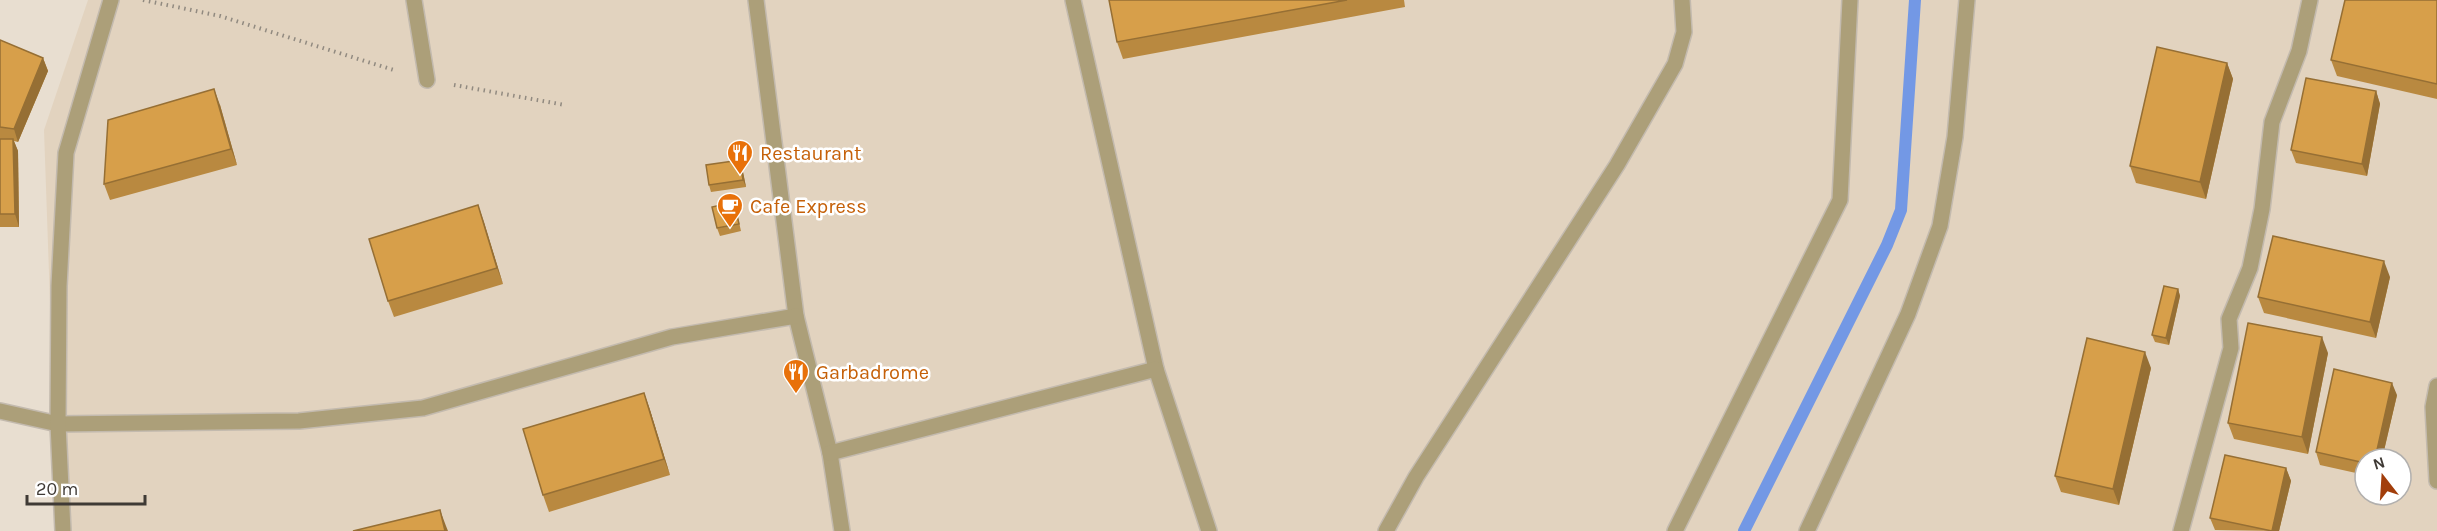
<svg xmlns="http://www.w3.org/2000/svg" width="2437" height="531" font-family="Karla,sans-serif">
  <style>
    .built { fill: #e2d3bf; fill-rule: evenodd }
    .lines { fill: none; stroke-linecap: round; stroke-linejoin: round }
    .stream { stroke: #7398e5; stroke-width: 12 }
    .lane-casing { stroke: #c3baae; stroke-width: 18 }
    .street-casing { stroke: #c3baae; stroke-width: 18 }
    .path { stroke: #918a80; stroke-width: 4; stroke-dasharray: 1.5 4.5; stroke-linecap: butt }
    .lane { stroke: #ac9f79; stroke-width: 15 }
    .street { stroke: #ac9f79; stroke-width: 15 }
    .wall { fill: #b98940 }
    .shaded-wall { fill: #966f34 }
    .building { fill: #d79f4a; stroke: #966f34; stroke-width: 1.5 }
    .labels { text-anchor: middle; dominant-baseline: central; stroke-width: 5; stroke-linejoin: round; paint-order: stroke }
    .food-label { font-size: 20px; fill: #c56008; stroke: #fff; text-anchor: start }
  </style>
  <rect width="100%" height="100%" fill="#e8ded0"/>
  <path class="built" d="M88,0H2437V531H58L44,130ZM2365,459H2401V495H2365Z"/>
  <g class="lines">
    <polyline class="stream" points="1744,531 1887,245 1901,210 1915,0"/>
    <defs>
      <g id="lane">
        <polyline points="414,0 427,80"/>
        <polyline points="1073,0 1156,369"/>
        <polyline points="1386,531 1416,477 1617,165 1675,64 1684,32 1682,0"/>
      </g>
      <g id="street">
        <polyline points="756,0 796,316 830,453 842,531"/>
        <polyline points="2437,386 2433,407 2437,481"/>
        <polyline points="0,411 58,424 299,421 423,408 672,337 796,316"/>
        <polyline points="830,453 1156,369 1209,531"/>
        <polyline points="63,531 58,424 59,286 66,153 111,0"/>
        <polyline points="1675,531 1840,200 1850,0"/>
        <polyline points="1807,531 1908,314 1940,226 1955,137 1967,0"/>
        <polyline points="2181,531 2231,348 2229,319 2250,268 2262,209 2272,122 2299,51 2310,0"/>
      </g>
    </defs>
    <use href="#lane" class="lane-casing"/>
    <use href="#street" class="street-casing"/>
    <g class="path">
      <polyline points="143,0 220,16 397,71"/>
      <polyline points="454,85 565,105"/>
    </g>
    <use href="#lane" class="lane"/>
    <use href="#street" class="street"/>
  </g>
  <g class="wall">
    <polygon points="1109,0 1404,0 1405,7 1123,59 1117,42"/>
    <polygon points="2437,0 2437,99 2337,76 2331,60"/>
    <polygon points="0,40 43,58 48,71 18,142 14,141 18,151 19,227 0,227"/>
    <polygon points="2227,63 2233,79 2206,199 2136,183 2130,166"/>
    <polygon points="2376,91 2380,104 2367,176 2296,163 2291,150"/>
    <polygon points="220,105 237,165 110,200 104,184"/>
    <polygon points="742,167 746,187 711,192 709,185"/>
    <polygon points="734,202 736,209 741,231 720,236 717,228"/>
    <polygon points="478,205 503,284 394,317 388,301"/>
    <polygon points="2390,277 2376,338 2264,313 2258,297"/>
    <polygon points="2178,289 2180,296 2169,345 2155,342 2152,335"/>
    <polygon points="2328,353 2308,454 2234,439 2228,423"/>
    <polygon points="2151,368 2119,505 2061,492 2055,476"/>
    <polygon points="644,393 650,410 670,475 549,512 543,495"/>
    <polygon points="2397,395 2382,459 2365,459 2365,475 2320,465 2316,452"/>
    <polygon points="2286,468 2291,481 2279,531 2215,530 2210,518"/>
  </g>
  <g class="shaded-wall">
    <polygon points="43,58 48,71 18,142 14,129"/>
    <polygon points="2227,63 2233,79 2206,199 2200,182"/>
    <polygon points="214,89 220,105 237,165 231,149"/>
    <polygon points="2376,91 2380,104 2367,176 2362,164"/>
    <polygon points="13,139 18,151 19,227 15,214"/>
    <polygon points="740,160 742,167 746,187 743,180"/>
    <polygon points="478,205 484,222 503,284 497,268"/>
    <polygon points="2384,261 2390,277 2376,338 2370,322"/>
    <polygon points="2178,289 2180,296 2169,345 2166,338"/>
    <polygon points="2322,337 2328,353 2308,454 2302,437"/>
    <polygon points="2145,352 2151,368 2119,505 2113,489"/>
    <polygon points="2392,383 2397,395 2382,459 2375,459"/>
    <polygon points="644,393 650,410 670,475 664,459"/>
    <polygon points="2286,468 2291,481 2279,531 2272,531"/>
    <polygon points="440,510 446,526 448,531 445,531"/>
  </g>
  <g class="building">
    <polygon points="1109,0 1347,0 1117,42"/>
    <polygon points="2345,0 2437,0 2437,84 2331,60"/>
    <polygon points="0,40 43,58 14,129 0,127"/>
    <polygon points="2157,47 2227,63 2200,182 2130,166"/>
    <polygon points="2306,78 2376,91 2362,164 2291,150"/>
    <polygon points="214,89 231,149 104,184 108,120"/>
    <polygon points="0,139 13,139 15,214 0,214"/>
    <polygon points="740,160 743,180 709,185 706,165"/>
    <polygon points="734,202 739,224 717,228 712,207"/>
    <polygon points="478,205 497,268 388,301 369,239"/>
    <polygon points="2273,236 2384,261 2370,322 2258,297"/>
    <polygon points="2164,286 2178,289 2166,338 2152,335"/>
    <polygon points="2248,323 2322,337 2302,437 2228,423"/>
    <polygon points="2087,338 2145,352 2113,489 2055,476"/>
    <polygon points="2334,369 2392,383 2375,459 2365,459 2365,463 2316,452"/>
    <polygon points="644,393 664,459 543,495 523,429"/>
    <polygon points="2225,455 2286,468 2272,531 2210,518"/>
    <polygon points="440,510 445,531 353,531"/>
  </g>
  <defs>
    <symbol id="restaurant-pin" viewBox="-11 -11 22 30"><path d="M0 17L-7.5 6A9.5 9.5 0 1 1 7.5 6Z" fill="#e8710a" stroke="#fff"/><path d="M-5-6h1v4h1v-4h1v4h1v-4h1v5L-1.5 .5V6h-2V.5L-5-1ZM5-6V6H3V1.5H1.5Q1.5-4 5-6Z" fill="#fff"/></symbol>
    <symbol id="cafe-pin" viewBox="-11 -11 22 30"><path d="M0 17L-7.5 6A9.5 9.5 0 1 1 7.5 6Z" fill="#e8710a" stroke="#fff"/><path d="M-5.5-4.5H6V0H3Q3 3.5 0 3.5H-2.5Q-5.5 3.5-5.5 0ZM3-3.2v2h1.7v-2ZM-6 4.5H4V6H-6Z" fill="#fff"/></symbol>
  </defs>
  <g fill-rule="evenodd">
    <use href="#restaurant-pin" x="725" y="138" width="30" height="40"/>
    <use href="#cafe-pin" x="715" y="191" width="30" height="40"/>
    <use href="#restaurant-pin" x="781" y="357" width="30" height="40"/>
  </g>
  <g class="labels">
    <g class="food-label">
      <text x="760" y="153">Restaurant</text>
      <text x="750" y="206">Cafe Express</text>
      <text x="816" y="372">Garbadrome</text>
    </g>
  </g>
  <g transform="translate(2383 477) rotate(343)"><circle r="28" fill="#ffffff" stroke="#b2b0ae" stroke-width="1.5"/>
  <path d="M0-4.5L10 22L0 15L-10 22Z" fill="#a23e0b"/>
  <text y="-9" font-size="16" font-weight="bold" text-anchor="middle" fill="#3f3a35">N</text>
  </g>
  <path d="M27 495v9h118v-9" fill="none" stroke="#3f3a35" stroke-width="3"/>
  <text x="36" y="495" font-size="18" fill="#3f3a35" stroke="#ffffff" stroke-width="4.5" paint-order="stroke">20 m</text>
</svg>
